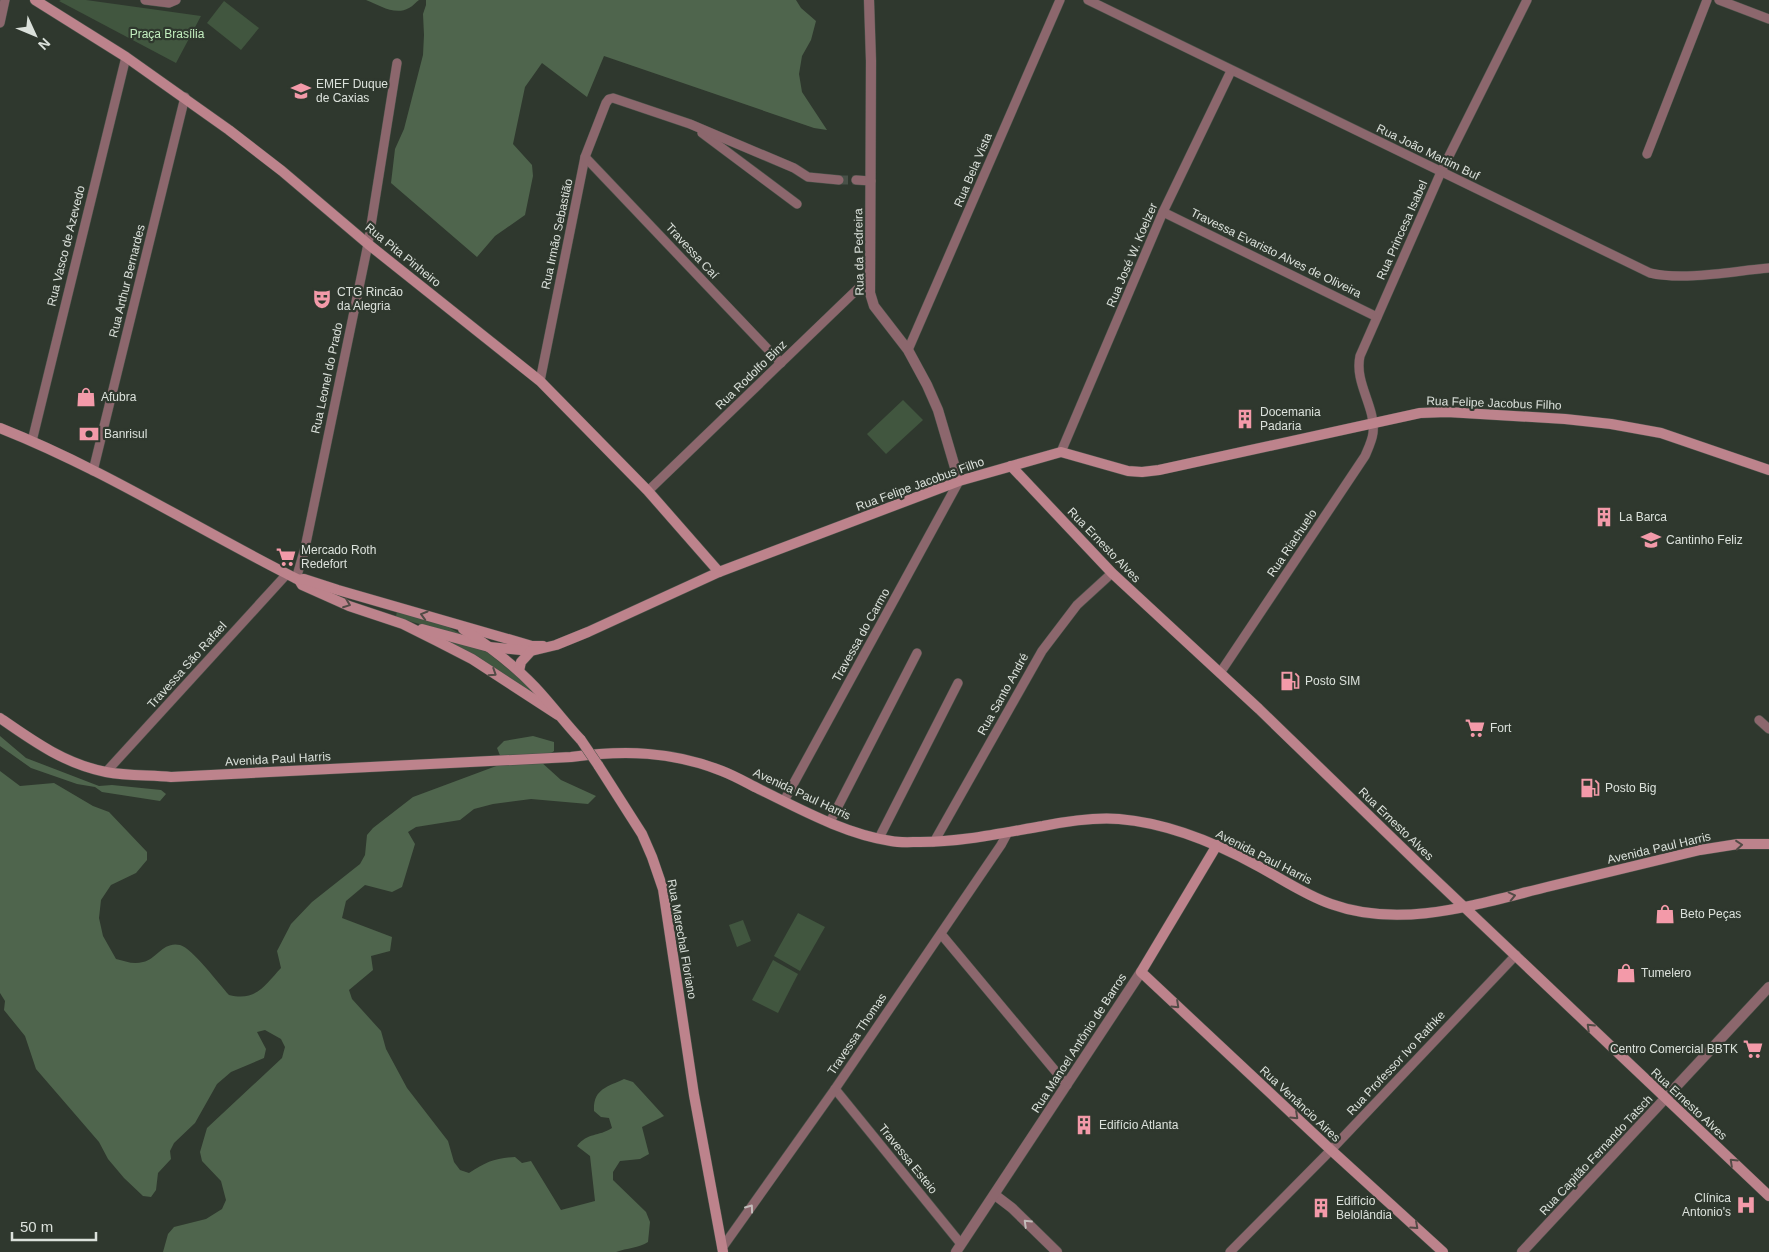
<svg xmlns="http://www.w3.org/2000/svg" width="1769" height="1252" font-family="Arial,sans-serif">
  <style>
    .green { fill: #41563f }
    .forest { fill: #4f654d }
    .lines { fill: none; stroke-linecap: round; stroke-linejoin: round }
    .minor-tunnel { stroke: #495148; stroke-width: 9; stroke-dasharray: 9 4.5; stroke-linecap: butt }
    .minor-casing { stroke: #4b534a; stroke-width: 10 }
    .tertiary-casing { stroke: #4b534a; stroke-width: 11 }
    .secondary-casing { stroke: #4b534a; stroke-width: 11 }
    .minor { stroke: #8c676d; stroke-width: 9 }
    .tertiary { stroke: #8c676d; stroke-width: 10 }
    .secondary { stroke: #bd838c; stroke-width: 10 }
    .secondary-bridge-casing { stroke: #4b534a; stroke-width: 11; stroke-linecap: butt }
    .secondary-bridge { stroke: #bd838c; stroke-width: 10 }
    .oneway { stroke: #524b46 }
    .oneway2 { stroke: #c3bcba }
    .labels { text-anchor: middle; dominant-baseline: central; stroke-width: 4.5; stroke-linejoin: round; paint-order: stroke }
    .park-label { font-size: 12px; fill: #c2edbe; stroke: #2f382e }
    .poi-label { font-size: 12px; fill: #dbe1db; stroke: #2f382e; text-anchor: start }
    .street-label { font-size: 12px; fill: #dbe1db; stroke: #2f382e }
  </style>
  <rect width="100%" height="100%" fill="#2f382e"/>
  <g class="green">
    <polygon points="61,0 86,0 201,16 176,63 59,1"/>
    <polygon points="224,1 259,28 241,50 207,23"/>
    <polygon points="903,400 923,420 886,454 867,434"/>
    <polygon points="397,610 448,627 472,640 396,617"/>
    <polygon points="441,638 487,652 528,685 550,709 480,658"/>
    <polygon points="798,913 825,927 800,971 774,956"/>
    <polygon points="743,920 751,941 737,947 729,925"/>
    <polygon points="773,960 798,974 778,1013 752,1000"/>
  </g>
  <g class="forest">
    <path d="M366,0H419C416,2 413,6 409,8C395,16 379,5 366,0Z"/>
    <polygon points="426,0 796,0 801,8 816,21 811,40 802,56 799,74 802,92 827,130 814,128 604,56 587,97 542,63 525,87 513,144 532,165 533,176 525,215 495,236 477,257 391,183 395,149 404,129 423,55 424,35 423,14 426,5"/>
    <polygon points="0,736 26,758 99,786 112,785 161,790 166,794 160,801 102,792 95,787 77,784 31,768 0,746"/>
    <path d="M533,736L554,742V751L540,761L561,780L596,796L588,804L531,799L493,804L474,809L460,820L416,827L408,832L415,844L402,887L392,892L365,885L346,901L342,918L392,937L390,951L371,956L373,970L349,990L352,999L381,1031L386,1049L407,1088L448,1141L454,1162L460,1170L469,1173C486,1162 495,1158 515,1157L522,1163L531,1161L561,1210L595,1201L590,1156L577,1146C588,1132 598,1137 612,1128L609,1118L601,1117L594,1111C593,1089 607,1087 624,1079L633,1082L664,1116L642,1127L649,1154L640,1159L620,1161L613,1172V1180L646,1212L650,1222L648,1242C639,1248 627,1248 616,1252H163L168,1234L174,1227L206,1219L222,1209L226,1200L221,1181L202,1161L200,1152L207,1128L282,1058L285,1047L281,1039L265,1030L257,1032L266,1049L264,1058L231,1072L217,1084L195,1123L174,1143L170,1151L171,1159L158,1173L156,1190L151,1197L143,1196L124,1178L108,1159L99,1142L36,1069L25,1036L4,1010L5,1001L0,993V771L20,786L54,783L93,806L109,812L147,852V860L136,873L111,885L101,900L99,918L103,936L116,959C125,961 133,965 143,962C157,959 163,941 180,945C192,948 219,984 229,995C256,1002 265,985 281,968L277,951L291,924L312,902L360,864L365,855L367,835L373,828L413,797L507,762L501,758L497,748L504,741Z"/>
  </g>
  <g class="lines">
    <polyline class="minor-tunnel" points="839,180 856,180"/>
    <defs>
      <g id="minor">
        <polyline points="145,0 169,3 176,0"/>
        <path d="M1088,0L1650,273C1684,281 1733,271 1769,268"/>
        <polyline points="1719,0 1769,19"/>
        <polyline points="0,23 5,0"/>
        <polyline points="702,133 797,204"/>
        <polyline points="1647,154 1707,0"/>
        <polyline points="585,157 781,363"/>
        <polyline points="856,180 871,181"/>
        <polyline points="1163,212 1377,317"/>
        <polyline points="908,350 1060,0"/>
        <polyline points="540,381 585,157 606,103 609,99 613,98 690,124 794,168 808,177 839,180"/>
        <polyline points="32,441 126,57"/>
        <polyline points="1061,452 1163,212 1231,71"/>
        <polyline points="93,471 185,97"/>
        <polyline points="648,491 870,277"/>
        <polyline points="296,579 305,548 368,244 397,63"/>
        <path d="M1220,673L1365,456C1368,449 1372,441 1373,433C1376,407 1354,383 1360,356L1441,172L1527,0"/>
        <polyline points="1759,720 1769,729"/>
        <polyline points="106,772 286,575"/>
        <polyline points="784,801 959,481"/>
        <polyline points="830,822 917,653"/>
        <polyline points="879,838 958,683"/>
        <polyline points="934,842 1042,651 1077,605 1112,573"/>
        <polyline points="941,934 1067,1085"/>
        <polyline points="835,1089 961,1244"/>
        <polyline points="722,1248 835,1089 1001,845 1008,832"/>
        <polyline points="1230,1252 1331,1150 1516,955"/>
      </g>
      <g id="tertiary">
        <polyline points="869,0 871,61 870,293 874,306 908,350 927,385 938,410 959,481"/>
        <polyline points="995,1195 1012,1208 1057,1252"/>
        <polyline points="956,1252 1141,972"/>
        <polyline points="1522,1252 1769,987"/>
      </g>
      <g id="secondary">
        <polyline points="35,0 126,57 229,130 282,171 368,244 540,381 648,491 719,572"/>
        <path d="M0,428C104,469 199,530 299,580L302,585L349,606L403,624L437,641L472,659L558,715"/>
        <polyline points="1011,466 1112,573 1259,709 1423,868 1769,1196"/>
        <polyline points="299,580 304,579 338,590 532,646 543,646"/>
        <polyline points="422,629 489,647 531,651"/>
        <path d="M463,629C489,646 514,665 535,687C551,704 565,723 581,740"/>
        <polyline points="519,671 521,662 531,651 556,645 588,632 719,572 959,481 1061,452 1128,471 1142,472 1159,470 1420,413 1447,412 1565,419 1611,424 1661,433 1769,470"/>
        <path d="M0,718C33,741 65,764 106,772C127,776 150,775 171,777L571,757C624,750 672,751 722,771C735,776 747,783 759,789C800,809 845,834 891,841C900,843 911,842 920,842C962,842 1002,833 1043,826C1068,821 1094,817 1119,819C1168,823 1216,843 1258,866C1282,879 1305,895 1331,904C1403,930 1480,903 1551,886C1601,874 1651,862 1700,850L1738,844H1769"/>
        <polyline points="598,765 642,834 652,857 663,889 694,1095 723,1252"/>
        <polyline points="1217,845 1141,972 1331,1150 1443,1252"/>
      </g>
    </defs>
    <use href="#minor" class="minor-casing"/>
    <use href="#tertiary" class="tertiary-casing"/>
    <use href="#secondary" class="secondary-casing"/>
    <use href="#minor" class="minor"/>
    <use href="#tertiary" class="tertiary"/>
    <use href="#secondary" class="secondary"/>
    <defs>
      <polyline id="secondary-bridge" points="581,740 598,765"/>
    </defs>
    <use href="#secondary-bridge" class="secondary-bridge-casing"/>
    <use href="#secondary-bridge" class="secondary-bridge"/>
  </g>
  <defs><path id="oneway-chevron" d="M-2-3.5L2.5 0L-2 3.5" fill="none" stroke-width="1.6" stroke-linecap="round" stroke-linejoin="round" transform="scale(1.25)"/></defs>
  <g class="oneway">
    <use href="#oneway-chevron" transform="translate(347 604) rotate(21)"/>
    <use href="#oneway-chevron" transform="translate(424 615) rotate(-164)"/>
    <use href="#oneway-chevron" transform="translate(493 673) rotate(33)"/>
    <use href="#oneway-chevron" transform="translate(1739 845) rotate(-5)"/>
    <use href="#oneway-chevron" transform="translate(1512 896) rotate(-13)"/>
    <use href="#oneway-chevron" transform="translate(1176 1005) rotate(43)"/>
    <use href="#oneway-chevron" transform="translate(1590 1027) rotate(-136)"/>
    <use href="#oneway-chevron" transform="translate(1295 1116) rotate(43)"/>
    <use href="#oneway-chevron" transform="translate(1733 1162) rotate(-137)"/>
    <use href="#oneway-chevron" transform="translate(1415 1226) rotate(42)"/>
  </g>
  <g class="oneway2">
    <use href="#oneway-chevron" transform="translate(750 1208) rotate(-54)"/>
    <use href="#oneway-chevron" transform="translate(1027 1223) rotate(-136)"/>
  </g>
  <defs>
    <symbol id="school-bare" viewBox="-9 -9 18 18"><path d="M0-5L7-2L0 1L-7-2ZM-4 1L0 2.5L4 1V4Q0 6-4 4Z" fill="#f39aa9" stroke="#2f382e" stroke-width="2.5" paint-order="stroke"/></symbol>
    <symbol id="theatre-bare" viewBox="-9 -9 18 18"><path d="M-5-5.5Q0-4 5-5.5V0Q5 5 0 6Q-5 5-5 0ZM-3.3-2.5H-1v1.5H-3.3ZM1-2.5H3.3v1.5H1ZM-2.8 1Q0 5.5 2.8 1Z" fill="#f39aa9" stroke="#2f382e" stroke-width="2.5" paint-order="stroke"/></symbol>
    <symbol id="shop-bare" viewBox="-9 -9 18 18"><path d="M-5-2.5h2.3a2.7 3.5 0 0 1 5.4 0H5L5.5 6h-11ZM-1.5-2.5h3a1.5 2.3 0 0 0-3 0Z" fill="#f39aa9" stroke="#2f382e" stroke-width="2.5" paint-order="stroke"/></symbol>
    <symbol id="building-bare" viewBox="-9 -9 18 18"><path d="M-4-6H4V6H1V3H-1V6H-4ZM-2.5-4.3h1.7v1.8h-1.7ZM.8-4.3h1.7v1.8H.8ZM-2.5-1h1.7V.8h-1.7ZM.8-1h1.7V.8H.8Z" fill="#f39aa9" stroke="#2f382e" stroke-width="2.5" paint-order="stroke"/></symbol>
    <symbol id="bank-bare" viewBox="-9 -9 18 18"><path d="M-6-4H6V4H-6ZM0-2.3a2.3 2.3 0 1 0 0 4.6a2.3 2.3 0 1 0 0-4.6Z" fill="#f39aa9" stroke="#2f382e" stroke-width="2.5" paint-order="stroke"/></symbol>
    <symbol id="supermarket-bare" viewBox="-9 -9 18 18"><path d="M-6-5.5h2.5l.6 2H6L4.5 2H-2.5L-4.4-4H-6ZM-1.5 3.2a1.3 1.3 0 1 0 .1 0ZM3 3.2a1.3 1.3 0 1 0 .1 0Z" fill="#f39aa9" stroke="#2f382e" stroke-width="2.5" paint-order="stroke"/></symbol>
    <symbol id="fuel-bare" viewBox="-9 -9 18 18"><path d="M-5.5-6h7V0h2V4h1.3V-2.5L3-4.5l.8-.8L6-3V5H2.5V1h-1V6h-7ZM-4.2-4.7v3.2H.2V-4.7Z" fill="#f39aa9" stroke="#2f382e" stroke-width="2.5" paint-order="stroke"/></symbol>
    <symbol id="hospital-bare" viewBox="-9 -9 18 18"><path d="M-5-5h3v3.5h4V-5h3V5h-3V1.5h-4V5h-3Z" fill="#f39aa9" stroke="#2f382e" stroke-width="2.5" paint-order="stroke"/></symbol>
  </defs>
  <g fill-rule="evenodd">
    <use href="#school-bare" x="287" y="77" width="28" height="28"/>
    <use href="#theatre-bare" x="308" y="285" width="28" height="28"/>
    <use href="#shop-bare" x="72" y="383" width="28" height="28"/>
    <use href="#building-bare" x="1231" y="405" width="28" height="28"/>
    <use href="#bank-bare" x="75" y="420" width="28" height="28"/>
    <use href="#building-bare" x="1590" y="503" width="28" height="28"/>
    <use href="#school-bare" x="1637" y="526" width="28" height="28"/>
    <use href="#supermarket-bare" x="272" y="543" width="28" height="28"/>
    <use href="#fuel-bare" x="1276" y="667" width="28" height="28"/>
    <use href="#supermarket-bare" x="1461" y="714" width="28" height="28"/>
    <use href="#fuel-bare" x="1576" y="774" width="28" height="28"/>
    <use href="#shop-bare" x="1651" y="900" width="28" height="28"/>
    <use href="#shop-bare" x="1612" y="959" width="28" height="28"/>
    <use href="#supermarket-bare" x="1739" y="1035" width="28" height="28"/>
    <use href="#building-bare" x="1070" y="1111" width="28" height="28"/>
    <use href="#hospital-bare" x="1732" y="1191" width="28" height="28"/>
    <use href="#building-bare" x="1307" y="1194" width="28" height="28"/>
  </g>
  <g class="labels">
    <g class="park-label">
      <text x="167" y="34">Praça Brasília</text>
    </g>
    <g class="poi-label">
      <text x="316" y="84">EMEF Duque<tspan x="316" dy="14">de Caxias</tspan></text>
      <text x="337" y="292">CTG Rincão<tspan x="337" dy="14">da Alegria</tspan></text>
      <text x="101" y="397">Afubra</text>
      <text x="1260" y="412">Docemania<tspan x="1260" dy="14">Padaria</tspan></text>
      <text x="104" y="434">Banrisul</text>
      <text x="1619" y="517">La Barca</text>
      <text x="1666" y="540">Cantinho Feliz</text>
      <text x="301" y="550">Mercado Roth<tspan x="301" dy="14">Redefort</tspan></text>
      <text x="1305" y="681">Posto SIM</text>
      <text x="1490" y="728">Fort</text>
      <text x="1605" y="788">Posto Big</text>
      <text x="1680" y="914">Beto Peças</text>
      <text x="1641" y="973">Tumelero</text>
      <text x="1738" y="1049" text-anchor="end">Centro Comercial BBTK</text>
      <text x="1099" y="1125">Edifício Atlanta</text>
      <text x="1731" y="1198" text-anchor="end">Clínica<tspan x="1731" dy="14">Antonio's</tspan></text>
      <text x="1336" y="1201">Edifício<tspan x="1336" dy="14">Belolândia</tspan></text>
    </g>
    <g class="street-label">
      <text transform="translate(1428 152) rotate(26)">Rua João Martim Buf</text>
      <text transform="translate(973 170) rotate(-67)">Rua Bela Vista</text>
      <text transform="translate(1402 230) rotate(-66)">Rua Princesa Isabel</text>
      <text transform="translate(557 234) rotate(-78)">Rua Irmão Sebastião</text>
      <text transform="translate(66 246) rotate(-76)">Rua Vasco de Azevedo</text>
      <text transform="translate(692 251) rotate(47)">Travessa Caí</text>
      <text transform="translate(859 252) rotate(-91)">Rua da Pedreira</text>
      <text transform="translate(1276 253) rotate(26)">Travessa Evaristo Alves de Oliveira</text>
      <text transform="translate(403 255) rotate(39)">Rua Pita Pinheiro</text>
      <text transform="translate(1132 255) rotate(-67)">Rua José W. Koelzer</text>
      <text transform="translate(127 281) rotate(-76)">Rua Arthur Bernardes</text>
      <text transform="translate(751 375) rotate(-44)">Rua Rodolfo Binz</text>
      <text transform="translate(327 378) rotate(-78)">Rua Leonel do Prado</text>
      <text transform="translate(1494 403) rotate(2)">Rua Felipe Jacobus Filho</text>
      <text transform="translate(920 484) rotate(-20)">Rua Felipe Jacobus Filho</text>
      <text transform="translate(1292 543) rotate(-56)">Rua Riachuelo</text>
      <text transform="translate(1104 545) rotate(46)">Rua Ernesto Alves</text>
      <text transform="translate(861 635) rotate(-61)">Travessa do Carmo</text>
      <text transform="translate(187 665) rotate(-48)">Travessa São Rafael</text>
      <text transform="translate(1003 694) rotate(-61)">Rua Santo André</text>
      <text transform="translate(278 759) rotate(-3)">Avenida Paul Harris</text>
      <text transform="translate(802 794) rotate(25)">Avenida Paul Harris</text>
      <text transform="translate(1396 824) rotate(44)">Rua Ernesto Alves</text>
      <text transform="translate(1659 848) rotate(-13)">Avenida Paul Harris</text>
      <text transform="translate(1264 857) rotate(27)">Avenida Paul Harris</text>
      <text transform="translate(682 939) rotate(80)">Rua Marechal Floriano</text>
      <text transform="translate(857 1034) rotate(-56)">Travessa Thomas</text>
      <text transform="translate(1079 1043) rotate(-57)">Rua Manoel Antônio de Barros</text>
      <text transform="translate(1396 1063) rotate(-47)">Rua Professor Ivo Rathke</text>
      <text transform="translate(1300 1104) rotate(43)">Rua Venâncio Aires</text>
      <text transform="translate(1689 1104) rotate(43)">Rua Ernesto Alves</text>
      <text transform="translate(1596 1155) rotate(-47)">Rua Capitão Fernando Tatsch</text>
      <text transform="translate(908 1159) rotate(51)">Travessa Esteio</text>
    </g>
  </g>
  <g transform="translate(35 35) rotate(134)" stroke="#2f382e" stroke-width="4" paint-order="stroke">
  <path d="M0-4L9 19L0 12L-9 19Z" fill="#dbe1db"/>
  <text y="-8" font-size="14" font-weight="bold" text-anchor="middle" fill="#dbe1db">N</text>
  </g>
  <path d="M12 1232v8h84v-8" fill="none" stroke="#dbe1db" stroke-width="2.5"/>
  <text x="20" y="1232" font-size="15" fill="#dbe1db" stroke="#2f382e" stroke-width="4" paint-order="stroke">50 m</text>
</svg>
